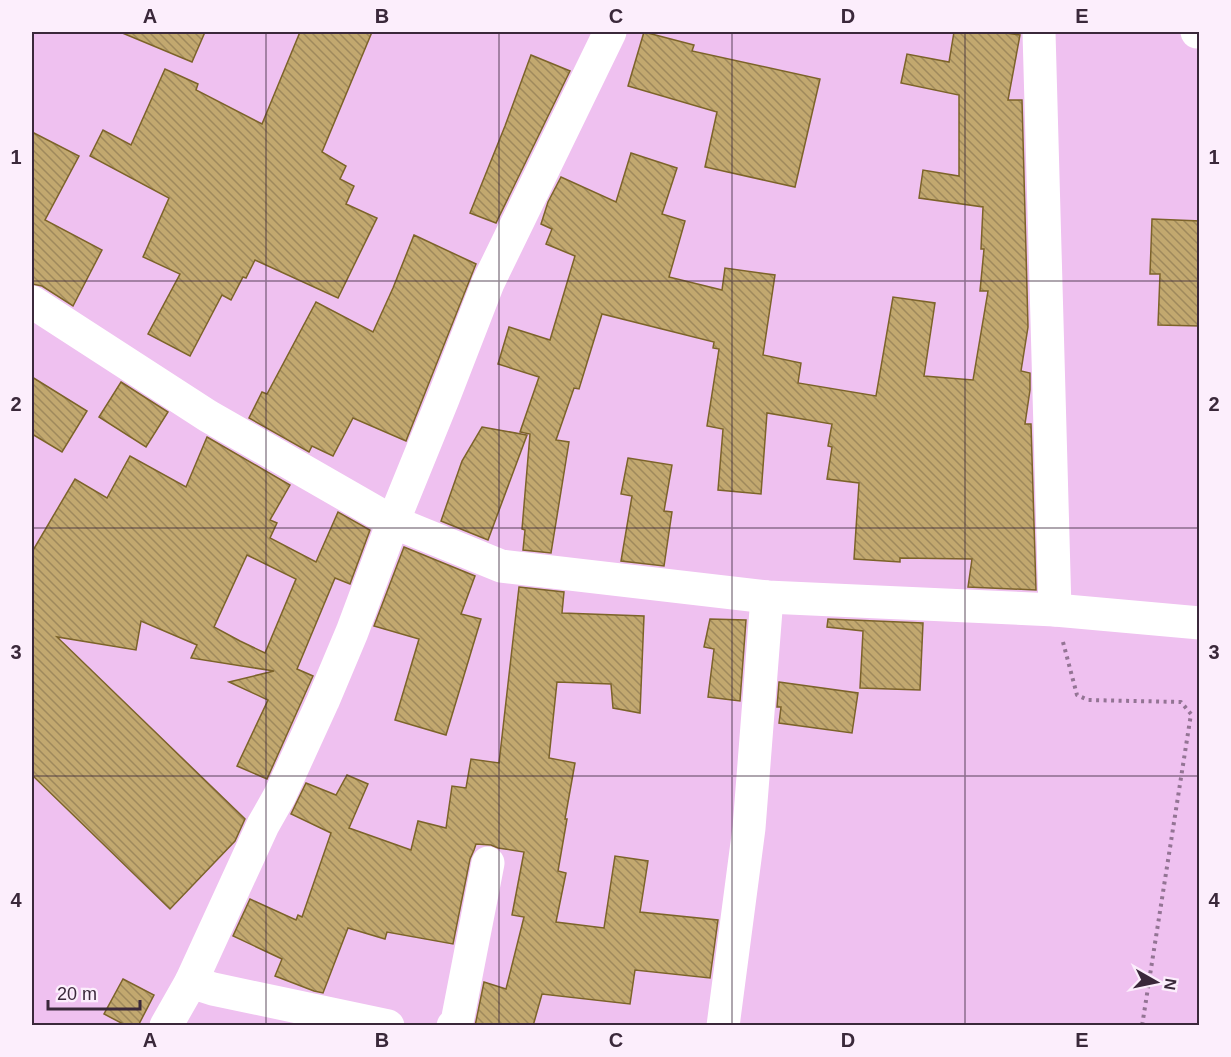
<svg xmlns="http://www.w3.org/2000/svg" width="1231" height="1057" font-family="Arial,sans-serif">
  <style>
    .building { fill: url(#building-back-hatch); stroke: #7c632a; stroke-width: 1.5; fill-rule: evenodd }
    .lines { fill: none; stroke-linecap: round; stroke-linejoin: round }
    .path { stroke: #937494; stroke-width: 4; stroke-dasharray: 3 4.5; stroke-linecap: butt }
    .minor { stroke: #fff; stroke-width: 33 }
    .grid { fill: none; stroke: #3a283a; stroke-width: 1.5; stroke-opacity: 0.55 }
    .neatline { fill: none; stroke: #3a283a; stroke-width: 2 }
    .grid-label { font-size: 20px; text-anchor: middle; font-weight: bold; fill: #3a283a }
  </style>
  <defs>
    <pattern id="building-back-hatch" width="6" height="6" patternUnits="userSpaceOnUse" patternTransform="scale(1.5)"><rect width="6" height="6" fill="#c2a86f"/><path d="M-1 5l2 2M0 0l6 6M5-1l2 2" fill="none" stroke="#9f895c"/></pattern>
  </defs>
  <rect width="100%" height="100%" fill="#efc1f0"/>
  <g class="building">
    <polygon points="120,32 205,32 192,62"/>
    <polygon points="300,32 372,32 322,152 346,166 340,179 354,186 346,204 377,218 338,298 255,260 246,278 243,277 231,300 222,295 190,356 148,334 180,274 143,257 169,198 90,156 103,130 131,145 165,69 198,84 196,90 262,124"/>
    <polygon points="644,32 694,45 692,51 820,79 795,187 705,167 717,112 628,86"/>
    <polygon points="954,32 999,32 1020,35 1008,100 1022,100 1028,327 1021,371 1030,373 1030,390 1025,424 1031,424 1036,590 968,587 972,559 900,558 900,562 854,559 859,483 827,479 832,447 828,446 832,424 767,413 761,494 718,490 723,429 707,426 719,349 713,348 714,342 602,314 579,389 574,388 556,440 569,442 551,553 523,550 525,530 522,529 530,434 520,432 539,377 498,364 509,327 550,340 575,256 546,244 552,229 541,224 548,202 561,177 616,202 631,153 677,168 662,214 685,221 669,277 722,290 725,268 775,275 763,355 801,363 798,383 876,396 893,297 935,303 924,376 973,380 988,291 980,291 984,249 981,249 983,207 919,198 923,170 959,176 959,95 901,83 907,54 949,62"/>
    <polygon points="531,55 570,71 496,223 470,213 505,126"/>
    <polygon points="32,132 79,156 45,220 102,250 73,306 42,286 32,284"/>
    <polygon points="1152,219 1200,221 1200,326 1158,325 1160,274 1150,274"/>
    <polygon points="414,235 476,264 406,441 353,418 333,456 312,446 309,452 249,418 262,392 267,394 316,302 373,332 393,288"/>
    <polygon points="32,377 87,411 62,452 32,434"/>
    <polygon points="121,382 168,412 146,447 99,417"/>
    <polygon points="482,427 527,435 488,540 441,521 462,461"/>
    <path d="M207,437L290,485L270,520L277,523L270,538L316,562L338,512L370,530L350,584L335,578L297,669L313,676L267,779L237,766L268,700L229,682L274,671L191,658L197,645L141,621L136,650L57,637L245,819L235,841L170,909L32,775V552L75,479L107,498L130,456L186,487ZM247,555L296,579L265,653L240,641L214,627Z"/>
    <polygon points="628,458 672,465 664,511 672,512 664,566 621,561 632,496 621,494"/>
    <polygon points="404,547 475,576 461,614 481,619 446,735 395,720 419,639 374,626"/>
    <polygon points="519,587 564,592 562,613 644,616 640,713 613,708 611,684 557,682 549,758 575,763 565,819 567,819 558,871 566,873 556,922 604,928 615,856 648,861 640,912 718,920 710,978 635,970 630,1004 542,994 533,1026 475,1026 484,982 506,989 524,917 512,915 524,852 498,848 491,845 476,844 474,850 470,859 453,944 387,932 385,939 348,928 323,993 314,991 275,976 282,959 233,936 250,899 296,920 298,915 302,917 331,833 291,814 306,783 336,795 347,775 368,784 349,828 411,850 418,821 446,828 452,786 466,788 471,759 499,763"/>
    <polygon points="710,619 746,620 740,701 708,697 714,649 704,647"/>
    <polygon points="828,619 923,623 920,690 860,688 863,631 827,627"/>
    <polygon points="779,682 858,693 852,733 779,723 781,707 777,707"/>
    <polygon points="123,979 154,995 138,1026 127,1026 104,1014"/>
  </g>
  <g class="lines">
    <polyline class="path" points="1063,642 1077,695 1088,700 1181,702 1191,714 1142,1026"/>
    <g class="minor">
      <polyline points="1039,32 1055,610"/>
      <polyline points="1197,32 1200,32"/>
      <polyline points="32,302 208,416 393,522 501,566 767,597 1055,610 1200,623"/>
      <polyline points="191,982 213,989 388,1026"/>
      <polyline points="166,1026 191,982 263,825 280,795 323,701 352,632 393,522 443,399 488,283 610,32"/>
      <polyline points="453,1026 457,1022 488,863"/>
      <polyline points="723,1026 749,828 767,597"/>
    </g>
  </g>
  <path class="grid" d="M266,32V1026M499,32V1026M732,32V1026M965,32V1026M32,281H1200M32,528H1200M32,776H1200"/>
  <rect width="1231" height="1057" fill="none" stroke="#fceefc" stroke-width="66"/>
  <g transform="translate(1156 982) rotate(99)" stroke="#fceefc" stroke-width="4.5" paint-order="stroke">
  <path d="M0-4.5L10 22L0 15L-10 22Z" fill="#3a283a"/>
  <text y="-9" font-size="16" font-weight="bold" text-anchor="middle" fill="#3a283a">N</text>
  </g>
  <path d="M48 1000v9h92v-9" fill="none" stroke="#3a283a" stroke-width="3"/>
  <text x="57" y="1000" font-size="18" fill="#3a283a" stroke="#fceefc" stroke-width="4.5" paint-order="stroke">20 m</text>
  <rect x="33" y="33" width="1165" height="991" class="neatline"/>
  <g class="grid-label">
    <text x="150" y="23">A</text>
    <text x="382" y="23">B</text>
    <text x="616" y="23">C</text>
    <text x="848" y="23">D</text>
    <text x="1082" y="23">E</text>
    <text x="16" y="164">1</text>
    <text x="1214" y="164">1</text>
    <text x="16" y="411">2</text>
    <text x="1214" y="411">2</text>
    <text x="16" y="659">3</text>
    <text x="1214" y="659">3</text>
    <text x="16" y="907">4</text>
    <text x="1214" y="907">4</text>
    <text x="150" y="1047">A</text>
    <text x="382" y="1047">B</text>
    <text x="616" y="1047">C</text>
    <text x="848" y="1047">D</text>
    <text x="1082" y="1047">E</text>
  </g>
</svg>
